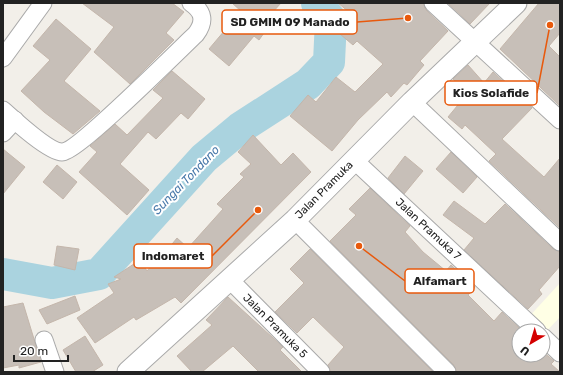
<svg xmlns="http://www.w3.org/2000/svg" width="563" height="375" font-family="Rubik,sans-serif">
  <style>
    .education { fill: #ffffe5 }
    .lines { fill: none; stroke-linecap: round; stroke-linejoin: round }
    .river { stroke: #aad3df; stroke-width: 32 }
    .building { fill: #c7bfb8; stroke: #c4b6ab }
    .minor-casing { stroke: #a9a9a9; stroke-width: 19 }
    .tertiary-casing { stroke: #a9a9a9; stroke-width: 23 }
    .minor { stroke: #fff; stroke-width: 17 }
    .tertiary { stroke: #fff; stroke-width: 21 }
    .labels { text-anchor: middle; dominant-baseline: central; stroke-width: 4; stroke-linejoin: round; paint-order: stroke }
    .street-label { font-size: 11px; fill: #222; stroke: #fff }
    .water-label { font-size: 12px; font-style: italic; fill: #4a7aab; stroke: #fff }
    .leader { fill: none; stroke: #e8590c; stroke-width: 1.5 }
    .callout-dot { fill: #e8590c; stroke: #fff; stroke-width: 1.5 }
    .callout { fill: #fff; stroke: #e8590c; stroke-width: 1.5 }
    .callout-label { font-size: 12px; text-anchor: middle; font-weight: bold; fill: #222 }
  </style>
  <rect width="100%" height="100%" fill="#f2efe9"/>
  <polygon class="education" points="560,283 560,317 543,335 526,320"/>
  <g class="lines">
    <polyline class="river" points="3,274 52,283 99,274 204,158 240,128 308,84 329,62 331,20 317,3"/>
  </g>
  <g class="building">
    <polygon points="82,3 172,3 184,12 166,33 174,40 130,84 94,52 114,27"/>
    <polygon points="232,3 281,3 272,13 276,16 259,40 254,36 229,66 209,49 241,11"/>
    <polygon points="338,3 423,3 426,10 448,31 420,61 424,65 407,85 404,83 391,97 387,92 358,120 332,151 290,116 308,95 316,102 336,77 355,92 383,64 357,41 353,45 340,34 355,17"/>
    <polygon points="448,3 490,3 470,24"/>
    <polygon points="539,3 560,3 560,33 549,46 560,57 560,106 500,49"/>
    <polygon points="56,19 91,49 64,81 100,111 73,134 44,112 21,91 50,60 33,46"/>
    <polygon points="468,65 484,83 493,72 532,108 502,139 544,177 560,158 560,228 489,161 496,154 465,125 462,129 448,117 467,94 453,79"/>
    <polygon points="172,71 205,99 188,119 181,113 156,139 148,132 120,164 149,190 127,215 79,172 97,152 90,146 115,124 127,135 163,98 153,90"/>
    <polygon points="253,135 281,165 293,153 311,172 181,303 175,297 136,320 134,317 95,343 77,318 114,293 108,284 121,279 114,277 140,260 147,271 158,258 159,260 177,238 188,248 223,209 217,204 244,177 240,174 251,164 238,152"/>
    <polygon points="3,149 25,167 3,194"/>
    <polygon points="451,152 477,177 463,193 436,169"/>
    <polygon points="405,156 423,171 404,194 388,178"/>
    <polygon points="57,165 77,182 63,199 43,182"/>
    <polygon points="370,188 410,226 405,232 423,252 446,271 451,265 475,287 468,295 494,321 502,312 519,328 519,355 543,355 543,352 554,361 551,364 560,372 457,372 454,365 330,241 356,215 349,209"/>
    <polygon points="454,201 485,224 505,204 553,249 560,252 560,266 539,290 542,294 528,309 464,250 474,238 443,215"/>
    <polygon points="57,246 79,249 75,270 54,265"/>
    <polygon points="310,249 433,372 331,372 328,365 344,347 313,317 297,333 275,312 304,283 290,269"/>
    <polygon points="75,296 80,310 47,324 39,310"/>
    <polygon points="228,297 283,347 280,350 302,372 259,372 233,346 202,372 192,372 177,356 212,325 206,320"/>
    <polygon points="23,303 41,362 19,368 19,365 3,368 3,307"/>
    <polygon points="85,336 103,365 92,372 76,372 63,350"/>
  </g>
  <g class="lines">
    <defs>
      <g id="minor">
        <polyline points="433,3 560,120"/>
        <polyline points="3,58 43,3"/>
        <polyline points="412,102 560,242"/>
        <path d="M3,110C13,119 49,152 62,152C77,152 178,51 196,34C205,22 204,12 191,3"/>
        <polyline points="3,133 15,120"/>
        <polyline points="354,160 537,331"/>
        <polyline points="295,220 447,372"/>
        <polyline points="230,280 321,372"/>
        <polyline points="543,337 560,353"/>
        <polyline points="44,340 55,372"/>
      </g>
      <polyline id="tertiary" points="128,372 295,220 412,102 516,3"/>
    </defs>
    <use href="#minor" class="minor-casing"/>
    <use href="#tertiary" class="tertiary-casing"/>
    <use href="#minor" class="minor"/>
    <use href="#tertiary" class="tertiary"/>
  </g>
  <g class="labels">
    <g class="street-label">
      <text transform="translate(324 190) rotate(-45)">Jalan Pramuka</text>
      <text transform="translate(428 229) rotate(43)">Jalan Pramuka 7</text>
      <text transform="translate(275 326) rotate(45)">Jalan Pramuka 5</text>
    </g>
    <g class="water-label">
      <text transform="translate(186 180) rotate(-46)">Sungai Tondano</text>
    </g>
  </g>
  <path class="leader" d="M408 18L357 22M550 25L537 93M258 210L212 256M359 246L405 281"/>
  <g class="callout-dot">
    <circle cx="408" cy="18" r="4"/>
    <circle cx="550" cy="25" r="4"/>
    <circle cx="258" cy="210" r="4"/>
    <circle cx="359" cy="246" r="4"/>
  </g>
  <g class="callout">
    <rect x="222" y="10" width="135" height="24" rx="4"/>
    <rect x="445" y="81" width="92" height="24" rx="4"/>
    <rect x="134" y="244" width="78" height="24" rx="4"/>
    <rect x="405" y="269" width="69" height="24" rx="4"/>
  </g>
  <g class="callout-label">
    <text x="290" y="26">SD GMIM 09 Manado</text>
    <text x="491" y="97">Kios Solafide</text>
    <text x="173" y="260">Indomaret</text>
    <text x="440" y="285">Alfamart</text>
  </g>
  <rect width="563" height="375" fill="none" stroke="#222222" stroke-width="8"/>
  <g transform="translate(531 343) rotate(218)"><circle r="19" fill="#ffffff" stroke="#a7a7a7"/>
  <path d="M0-3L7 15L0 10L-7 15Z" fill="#d40000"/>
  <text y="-6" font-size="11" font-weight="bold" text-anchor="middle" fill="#222222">U</text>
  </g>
  <path d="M14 355v6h54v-6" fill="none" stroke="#222222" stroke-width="2"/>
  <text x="20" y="355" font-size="12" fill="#222222" stroke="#ffffff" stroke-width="3" paint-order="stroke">20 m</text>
</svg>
